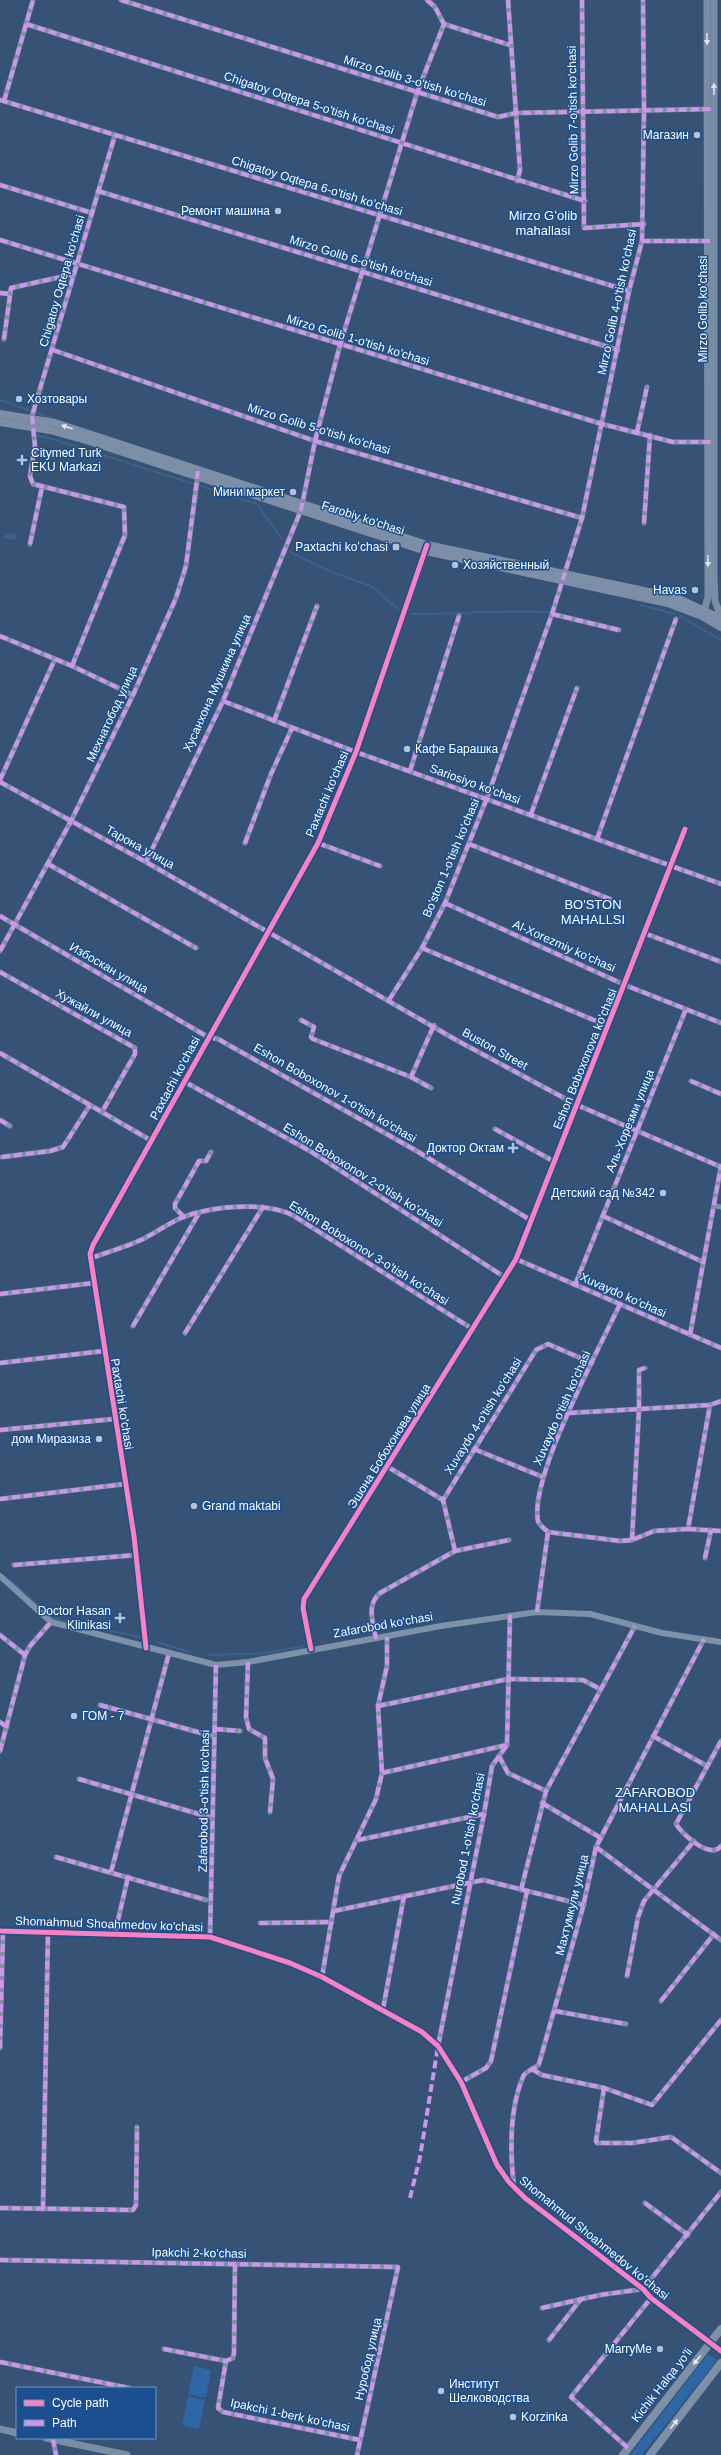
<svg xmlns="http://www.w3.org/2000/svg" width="721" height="2455" font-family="Arial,sans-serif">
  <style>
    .green { fill: #2f66a5 }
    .water { fill: #3b618d }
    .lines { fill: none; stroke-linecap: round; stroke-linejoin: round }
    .stream { stroke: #3b618d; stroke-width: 2 }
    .minor { stroke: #7d92a8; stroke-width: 5 }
    .tertiary { stroke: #7d92a8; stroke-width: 6 }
    .secondary { stroke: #798da4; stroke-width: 7 }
    .primary { stroke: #7d8ea7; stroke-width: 8 }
    .trunk { stroke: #7e90a7; stroke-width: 8 }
    .quiet { stroke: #d193ec; stroke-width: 4; stroke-dasharray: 8 4; stroke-linecap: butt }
    .cycleway-casing { stroke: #1b4f8f; stroke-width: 8 }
    .cycleway { stroke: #ff80c0; stroke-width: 5 }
    .oneway { fill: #dee2e8 }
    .oneway2 { fill: #e5e8ed }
    .oneway3 { fill: #e5e9ed }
    .poi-dot { fill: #b9c2ce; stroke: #1b4f8f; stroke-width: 1.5 }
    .labels { text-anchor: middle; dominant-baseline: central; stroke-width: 3; stroke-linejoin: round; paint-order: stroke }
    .street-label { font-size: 12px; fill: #fff; stroke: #1b4f8f }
    .poi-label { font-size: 12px; fill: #fff; stroke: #1b4f8f; text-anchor: end }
    .neighbourhood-label { font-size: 13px; fill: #fff; stroke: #1b4f8f }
  </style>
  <rect width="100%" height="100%" fill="#365274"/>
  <g class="green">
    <polygon points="708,2354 717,2360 642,2455 630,2455"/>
    <polygon points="194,2366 211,2370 206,2398 188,2394"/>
    <polygon points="188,2396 205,2400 199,2429 182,2425"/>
  </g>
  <polygon class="water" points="14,533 17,535 16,540 3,538 5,535"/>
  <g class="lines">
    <g class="stream">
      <polyline points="0,400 54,419"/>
      <polyline points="38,436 49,438 257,504 282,539"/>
      <polyline points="290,552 329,571 371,586 399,610"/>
      <polyline points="641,605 675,614"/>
      <path d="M412,614C457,614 502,610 548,612"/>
      <polyline points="680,616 721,640"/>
      <polyline points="10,1580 52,1618 143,1638"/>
      <polyline points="157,1642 189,1652"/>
      <polyline points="209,1655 267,1653 304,1646"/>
    </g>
    <g class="minor">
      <polyline points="121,0 498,117 516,113 709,109"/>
      <polyline points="427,0 435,7 444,24 510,45"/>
      <polyline points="508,0 520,170 517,181"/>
      <polyline points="582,0 584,228 644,224"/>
      <polyline points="26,24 585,201"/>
      <polyline points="0,100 629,291"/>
      <polyline points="4,101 33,0"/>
      <polyline points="0,185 92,213"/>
      <polyline points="98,191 618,350"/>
      <polyline points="0,240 602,424 673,442 709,442"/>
      <polyline points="642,241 711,241"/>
      <polyline points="0,293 10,294"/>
      <polyline points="4,339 11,288 74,274"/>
      <polyline points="53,350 315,441 582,518"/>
      <polyline points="637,432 647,387"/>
      <polyline points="644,523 650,435"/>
      <polyline points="30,544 42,487"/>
      <polyline points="552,614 619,630"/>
      <polyline points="0,636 72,666 133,695"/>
      <polyline points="72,666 125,535 124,507 33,484 30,476 35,446 32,416 115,135"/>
      <polyline points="223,701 356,752 721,884"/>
      <polyline points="274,721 317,606"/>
      <polyline points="410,771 459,616"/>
      <polyline points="0,780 55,659"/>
      <polyline points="0,782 146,862 458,1041 577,1105 721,1167"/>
      <polyline points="531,814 577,688"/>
      <polyline points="597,839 676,619"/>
      <polyline points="245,843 271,774 292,728"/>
      <polyline points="318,843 380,866"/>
      <polyline points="469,844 610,899"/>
      <polyline points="146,862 223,701 301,510 315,441 340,345 417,93 444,24"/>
      <polyline points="48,864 196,948"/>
      <polyline points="445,903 625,985 721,1023"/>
      <polyline points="0,916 208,1037 218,1039 415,1150 532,1221"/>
      <polyline points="644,933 721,962"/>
      <polyline points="422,948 608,1026"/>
      <polyline points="0,951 71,821 133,695 176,598 186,566 198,474"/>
      <polyline points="0,972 135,1048 135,1054 102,1112"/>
      <polyline points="389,1000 422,948 445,903 487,798 552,614 582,518 629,291 642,241 644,110 643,0"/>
      <polyline points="301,1020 314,1027 311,1037 313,1039 411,1077 434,1025"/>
      <polyline points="0,1053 152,1141"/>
      <polyline points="411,1077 431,1088"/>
      <polyline points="691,1081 721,1094"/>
      <polyline points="185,1082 310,1151 506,1278"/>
      <polyline points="0,1120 10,1126"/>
      <polyline points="495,1129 555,1162"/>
      <polyline points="2,1157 50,1151 63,1147 90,1105"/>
      <polyline points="715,1206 721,1207"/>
      <polyline points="603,1216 703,1262"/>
      <polyline points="184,1217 175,1208 175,1204 199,1161 206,1161 211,1152"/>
      <path d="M91,1258C108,1252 126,1247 143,1239C157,1232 169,1223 183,1217C212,1206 268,1201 294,1216L474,1330"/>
      <polyline points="516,1259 721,1348"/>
      <polyline points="575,1285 686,1009"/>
      <polyline points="0,1294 94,1283"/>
      <path d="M620,1304C599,1349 529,1478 538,1521C540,1526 545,1529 548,1532L620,1541L632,1540L654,1531L688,1529L710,1405"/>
      <polyline points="133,1326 199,1213"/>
      <polyline points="185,1333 263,1207"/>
      <polyline points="690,1335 721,1166"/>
      <polyline points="0,1363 104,1351"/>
      <polyline points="569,1413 710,1405 721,1401"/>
      <polyline points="0,1430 114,1419"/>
      <polyline points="474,1449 543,1477"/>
      <polyline points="388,1467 443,1500"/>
      <polyline points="0,1499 125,1484"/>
      <polyline points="688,1529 721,1531"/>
      <polyline points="632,1540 639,1409 639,1370 645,1368"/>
      <polyline points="455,1551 443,1500 536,1350 548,1344 592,1363"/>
      <polyline points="705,1558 711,1530"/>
      <polyline points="14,1565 136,1555"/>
      <polyline points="537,1612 548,1532"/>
      <polyline points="0,1635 25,1655"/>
      <path d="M376,1639C373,1622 366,1605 380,1593L455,1551L509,1540"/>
      <polyline points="311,1649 303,1608 304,1599 516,1259 685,829"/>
      <polyline points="248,1662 246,1717 249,1729 265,1738 265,1758 273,1779 270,1812"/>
      <polyline points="100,1705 212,1736"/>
      <polyline points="378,1706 508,1679 583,1680 600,1689"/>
      <polyline points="0,1722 7,1727"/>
      <polyline points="215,1729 240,1731"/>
      <polyline points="653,1736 707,1766"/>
      <path d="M721,1741L676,1824C682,1834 710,1860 721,1846"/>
      <polyline points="0,1751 25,1655 30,1646 51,1622"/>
      <polyline points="499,1756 508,1773 546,1791"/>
      <polyline points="382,1773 507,1745"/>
      <polyline points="79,1779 209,1817"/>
      <polyline points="542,1803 601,1838"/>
      <polyline points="358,1840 484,1814"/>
      <polyline points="596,1847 721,1940"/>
      <polyline points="56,1857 206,1900"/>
      <polyline points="111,1872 169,1653"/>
      <polyline points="521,1890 546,1791 635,1626"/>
      <polyline points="334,1911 483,1880 584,1905"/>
      <polyline points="260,1923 332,1922"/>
      <polyline points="0,1931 210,1937 290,1963 322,1977 422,2032 438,2046 461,2082 497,2165 509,2182 525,2198 643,2289 651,2298 721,2351"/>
      <polyline points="115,1933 128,1877"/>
      <polyline points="210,1937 216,1665"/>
      <polyline points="627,1976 638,1917 644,1901 694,1841"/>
      <polyline points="322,1977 339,1876 376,1799 382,1773 378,1706 387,1666 387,1637"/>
      <polyline points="661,2001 714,1934"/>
      <polyline points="383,2009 404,1896"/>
      <polyline points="555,2011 626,2024"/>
      <polyline points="438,2046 484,1814 492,1766 507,1745 510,1615"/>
      <polyline points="0,2048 3,1931"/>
      <polyline points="532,2069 542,2075 604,2088 652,2105 721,2020"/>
      <polyline points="461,2082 486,2068 491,2061 527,1891"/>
      <polyline points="604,2088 596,2141 597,2143 632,2143 671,2137 721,2173"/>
      <path d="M514,2187C510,2152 509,2110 523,2077C525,2070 535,2070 539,2064L583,1907L596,1847L704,1639"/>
      <polyline points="645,2203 688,2235"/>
      <polyline points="0,2208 133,2210 136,2205 137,2127"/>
      <polyline points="43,2209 48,1931"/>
      <polyline points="0,2260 398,2267 357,2455"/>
      <polyline points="235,2264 234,2352 233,2358 226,2361 218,2408 223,2412 360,2440"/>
      <polyline points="542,2308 600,2295 643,2289 721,2192"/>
      <polyline points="549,2340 581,2299"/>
      <polyline points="164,2349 226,2361"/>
      <polyline points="0,2362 129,2388"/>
      <polyline points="53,2439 56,2455"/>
      <polyline points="628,2448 571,2397 651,2298"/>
    </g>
    <g class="tertiary">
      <polyline points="0,1576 51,1622 216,1665 248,1662 441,1626 537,1612 590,1614 662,1633 721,1642"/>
      <polyline points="146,1648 134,1536 90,1254 93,1245 318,843 356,752 427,548"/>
    </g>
    <g class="secondary">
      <polyline points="714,0 714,579 715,601 721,617"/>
      <polyline points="703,615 708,597 707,0"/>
      <polyline points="0,2429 17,2433"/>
      <polyline points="46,2438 127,2455"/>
    </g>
    <g class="primary">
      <polyline points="0,414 55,423 98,437 427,545 677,598 721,619"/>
      <polyline points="0,422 50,430 86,440 426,551 668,603 702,616 721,627"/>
    </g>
    <g class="trunk">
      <polyline points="623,2455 721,2329"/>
      <polyline points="650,2455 721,2363"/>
    </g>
    <g class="quiet">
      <polyline points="121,0 498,117 516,113 714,109"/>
      <polyline points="427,0 435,7 444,24 510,45"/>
      <polyline points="508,0 520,170 517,181"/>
      <polyline points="582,0 584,228 644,224"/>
      <polyline points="26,24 585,201"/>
      <polyline points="0,100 629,291"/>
      <polyline points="4,101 33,0"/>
      <polyline points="0,185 92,213"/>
      <polyline points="98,191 618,350"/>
      <polyline points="0,240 602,424 673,442 714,442"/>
      <polyline points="642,241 714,241"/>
      <polyline points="0,293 10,294"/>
      <polyline points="4,339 11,288 74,274"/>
      <polyline points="53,350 315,441 582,518"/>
      <polyline points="637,432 647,387"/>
      <polyline points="644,523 650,435"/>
      <polyline points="30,544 42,487"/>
      <polyline points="552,614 619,630"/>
      <polyline points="0,636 72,666 133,695"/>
      <polyline points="72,666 125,535 124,507 33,484 30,476 35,446 32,416 115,135"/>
      <polyline points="223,701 356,752 721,884"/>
      <polyline points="274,721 317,606"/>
      <polyline points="410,771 459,616"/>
      <polyline points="0,780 55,659"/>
      <polyline points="0,782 146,862 458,1041 577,1105 721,1167"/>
      <polyline points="531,814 577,688"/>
      <polyline points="597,839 676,619"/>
      <polyline points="245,843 271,774 292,728"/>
      <polyline points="318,843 380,866"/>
      <polyline points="469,844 610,899"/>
      <polyline points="146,862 223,701 301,510 315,441 340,345 417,93 444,24"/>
      <polyline points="48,864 196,948"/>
      <polyline points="445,903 625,985 721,1023"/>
      <polyline points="0,916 208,1037 218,1039 415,1150 532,1221"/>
      <polyline points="644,933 721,962"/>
      <polyline points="422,948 608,1026"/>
      <polyline points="0,951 71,821 133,695 176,598 186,566 198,470"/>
      <polyline points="0,972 135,1048 135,1054 102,1112"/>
      <polyline points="389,1000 422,948 445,903 487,798 552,614 582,518 629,291 642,241 644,110 643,0"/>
      <polyline points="301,1020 314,1027 311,1037 313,1039 411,1077 434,1025"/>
      <polyline points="0,1053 152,1141"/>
      <polyline points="411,1077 431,1088"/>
      <polyline points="691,1081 721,1094"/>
      <polyline points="185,1082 310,1151 506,1278"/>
      <polyline points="0,1120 10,1126"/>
      <polyline points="495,1129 555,1162"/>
      <polyline points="2,1157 50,1151 63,1147 90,1105"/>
      <polyline points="603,1216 703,1262"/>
      <polyline points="184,1217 175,1208 175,1204 199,1161 206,1161 211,1152"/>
      <path d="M91,1258C108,1252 126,1247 143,1239C157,1232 169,1223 183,1217C212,1206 268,1201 294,1216L474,1330"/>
      <polyline points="516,1259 721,1348"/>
      <polyline points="575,1285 686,1009"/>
      <polyline points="0,1294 94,1283"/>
      <path d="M620,1304C599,1349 529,1478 538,1521C540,1526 545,1529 548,1532L620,1541L632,1540L654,1531L688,1529L710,1405"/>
      <polyline points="133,1326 199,1213"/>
      <polyline points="185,1333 263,1207"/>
      <polyline points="690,1335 721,1166"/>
      <polyline points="0,1363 104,1351"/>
      <polyline points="569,1413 710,1405 721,1401"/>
      <polyline points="0,1430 114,1419"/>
      <polyline points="474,1449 543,1477"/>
      <polyline points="388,1467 443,1500"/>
      <polyline points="0,1499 125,1484"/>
      <polyline points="688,1529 721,1531"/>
      <polyline points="632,1540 639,1409 639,1370 645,1368"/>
      <polyline points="455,1551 443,1500 536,1350 548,1344 592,1363"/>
      <polyline points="705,1558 711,1530"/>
      <polyline points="14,1565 136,1555"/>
      <polyline points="537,1612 548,1532"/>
      <polyline points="0,1635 25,1655"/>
      <path d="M376,1639C373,1622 366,1605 380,1593L455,1551L509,1540"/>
      <polyline points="248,1662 246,1717 249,1729 265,1738 265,1758 273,1779 270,1812"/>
      <polyline points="100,1705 212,1736"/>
      <polyline points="378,1706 508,1679 583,1680 600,1689"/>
      <polyline points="0,1722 7,1727"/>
      <polyline points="215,1729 240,1731"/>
      <polyline points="653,1736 707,1766"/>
      <path d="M721,1741L676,1824C682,1834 710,1860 721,1846"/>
      <polyline points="0,1751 25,1655 30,1646 51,1622"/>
      <polyline points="499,1756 508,1773 546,1791"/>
      <polyline points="382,1773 507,1745"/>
      <polyline points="79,1779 209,1817"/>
      <polyline points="542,1803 601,1838"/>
      <polyline points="358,1840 484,1814"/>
      <polyline points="596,1847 721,1940"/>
      <polyline points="56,1857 206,1900"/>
      <polyline points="111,1872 169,1653"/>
      <polyline points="521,1890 546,1791 635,1626"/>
      <polyline points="334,1911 483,1880 584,1905"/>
      <polyline points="260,1923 332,1922"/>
      <polyline points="115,1933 128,1877"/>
      <polyline points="210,1937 216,1665"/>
      <polyline points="627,1976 638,1917 644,1901 694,1841"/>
      <polyline points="322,1977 339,1876 376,1799 382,1773 378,1706 387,1666 387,1637"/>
      <polyline points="661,2001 714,1934"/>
      <polyline points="383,2009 404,1896"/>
      <polyline points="555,2011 626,2024"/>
      <polyline points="0,2048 3,1931"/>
      <polyline points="532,2069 542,2075 604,2088 652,2105 721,2020"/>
      <polyline points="461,2082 486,2068 491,2061 527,1891"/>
      <polyline points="604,2088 596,2141 597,2143 632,2143 671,2137 721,2173"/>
      <path d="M514,2187C510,2152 509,2110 523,2077C525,2070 535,2070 539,2064L583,1907L596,1847L704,1639"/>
      <polyline points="410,2198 420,2157 438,2046 484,1814 492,1766 507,1745 510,1615"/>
      <polyline points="645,2203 688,2235"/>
      <polyline points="0,2208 133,2210 136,2205 137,2127"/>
      <polyline points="43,2209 48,1931"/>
      <polyline points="0,2260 398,2267 357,2455"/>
      <polyline points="235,2264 234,2352 233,2358 226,2361 218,2408 223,2412 360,2440"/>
      <polyline points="542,2308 600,2295 643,2289 721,2192"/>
      <polyline points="549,2340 581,2299"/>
      <polyline points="164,2349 226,2361"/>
      <polyline points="0,2362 129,2388"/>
      <polyline points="53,2439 56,2455"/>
      <polyline points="628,2448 571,2397 651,2298"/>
    </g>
    <defs>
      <g id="cycleway">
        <polyline points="146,1648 134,1536 90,1254 93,1245 318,843 356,752 427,545"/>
        <polyline points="311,1649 303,1608 304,1599 516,1259 685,829"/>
        <polyline points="0,1931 210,1937 290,1963 322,1977 422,2032 438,2046 461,2082 497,2165 509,2182 525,2198 643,2289 651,2298 721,2351"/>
      </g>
    </defs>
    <use href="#cycleway" class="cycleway-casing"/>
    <use href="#cycleway" class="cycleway"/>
  </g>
  <defs><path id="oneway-solid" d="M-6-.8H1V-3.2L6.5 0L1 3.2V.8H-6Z"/></defs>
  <g class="oneway">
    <use href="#oneway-solid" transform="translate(707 39) rotate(90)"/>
    <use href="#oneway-solid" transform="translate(714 89) rotate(-90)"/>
    <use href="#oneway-solid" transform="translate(708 561) rotate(90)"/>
  </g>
  <use class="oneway2" href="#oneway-solid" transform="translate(67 427) rotate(-163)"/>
  <g class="oneway3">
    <use href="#oneway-solid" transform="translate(697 2360) rotate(128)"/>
    <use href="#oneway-solid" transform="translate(674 2424) rotate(-52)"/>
  </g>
  <g class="poi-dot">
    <circle cx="697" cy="135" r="4"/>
    <circle cx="278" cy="211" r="4"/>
    <circle cx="19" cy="399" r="4"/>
    <path d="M20 454h4v4h4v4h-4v4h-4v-4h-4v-4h4z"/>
    <circle cx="293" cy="492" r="4"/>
    <rect x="392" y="543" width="8" height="8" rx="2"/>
    <circle cx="455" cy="565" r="4"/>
    <circle cx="695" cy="590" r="4"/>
    <circle cx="407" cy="749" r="4"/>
    <path d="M511 1142h4v4h4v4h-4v4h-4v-4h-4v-4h4z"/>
    <circle cx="663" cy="1193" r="4"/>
    <circle cx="99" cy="1439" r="4"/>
    <circle cx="194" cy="1506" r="4"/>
    <path d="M118 1612h4v4h4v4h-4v4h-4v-4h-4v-4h4z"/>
    <circle cx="74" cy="1716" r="4"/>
    <circle cx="660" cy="2349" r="4"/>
    <circle cx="441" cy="2391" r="4"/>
    <circle cx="513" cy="2417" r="4"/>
  </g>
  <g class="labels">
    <g class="street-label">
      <text transform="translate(415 81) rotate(17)">Mirzo Golib 3-o'tish ko'chasi</text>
      <text transform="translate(309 103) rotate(18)">Chigatoy Oqtepa 5-o'tish ko'chasi</text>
      <text transform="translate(573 120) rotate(-91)">Mirzo Golib 7-o'tish ko'chasi</text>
      <text transform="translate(317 186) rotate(17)">Chigatoy Oqtepa 6-o'tish ko'chasi</text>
      <text transform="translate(361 261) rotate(17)">Mirzo Golib 6-o'tish ko'chasi</text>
      <text transform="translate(62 281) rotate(-74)">Chigatoy Oqtepa ko'chasi</text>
      <text transform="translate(617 302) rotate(-78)">Mirzo Golib 4-o'tish ko'chasi</text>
      <text transform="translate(703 309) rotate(-90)">Mirzo Golib ko'chasi</text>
      <text transform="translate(358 340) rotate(17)">Mirzo Golib 1-o'tish ko'chasi</text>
      <text transform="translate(319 429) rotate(17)">Mirzo Golib 5-o'tish ko'chasi</text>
      <text transform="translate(363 518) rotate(18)">Farobiy ko'chasi</text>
      <text transform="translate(217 683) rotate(-66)">Хусанхона Мушкина улица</text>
      <text transform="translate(112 714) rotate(-65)">Мехнатобод улица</text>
      <text transform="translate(475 784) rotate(20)">Sariosiyo ko'chasi</text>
      <text transform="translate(327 794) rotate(-67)">Paxtachi ko'chasi</text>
      <text transform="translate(140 847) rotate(29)">Тарона улица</text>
      <text transform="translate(451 858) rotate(-67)">Bo'ston 1-o'tish ko'chasi</text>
      <text transform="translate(564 946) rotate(24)">Al-Xorezmiy ko'chasi</text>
      <text transform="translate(109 968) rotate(30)">Избоскан улица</text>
      <text transform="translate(94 1013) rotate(29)">Хужайли улица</text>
      <text transform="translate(495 1049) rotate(29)">Buston Street</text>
      <text transform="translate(585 1059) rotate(-68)">Eshon Boboxonova ko'chasi</text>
      <text transform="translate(175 1078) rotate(-62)">Paxtachi ko'chasi</text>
      <text transform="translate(335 1093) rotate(30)">Eshon Boboxonov 1-o'tish ko'chasi</text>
      <text transform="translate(630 1121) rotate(-68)">Аль-Хорезми улица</text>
      <text transform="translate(363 1175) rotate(32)">Eshon Boboxonov 2-o'tish ko'chasi</text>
      <text transform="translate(369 1253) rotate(32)">Eshon Boboxonov 3-o'tish ko'chasi</text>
      <text transform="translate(623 1295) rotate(24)">Xuvaydo ko'chasi</text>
      <text transform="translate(122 1404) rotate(81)">Paxtachi ko'chasi</text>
      <text transform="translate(562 1408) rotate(-66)">Xuvaydo o'tish ko'chasi</text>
      <text transform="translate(483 1416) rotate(-58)">Xuvaydo 4-o'tish ko'chasi</text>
      <text transform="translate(389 1446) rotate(-58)">Эшона Бобохонова улица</text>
      <text transform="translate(383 1625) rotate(-10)">Zafarobod ko'chasi</text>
      <text transform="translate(204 1801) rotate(-89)">Zafarobod 3-o'tish ko'chasi</text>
      <text transform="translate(468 1839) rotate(-79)">Nurobod 1-o'tish ko'chasi</text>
      <text transform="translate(572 1905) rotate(-76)">Махтумкули улица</text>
      <text transform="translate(109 1924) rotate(2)">Shomahmud Shoahmedov ko'chasi</text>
      <text transform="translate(594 2238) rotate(39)">Shomahmud Shoahmedov ko'chasi</text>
      <text transform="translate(199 2253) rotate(1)">Ipakchi 2-ko'chasi</text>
      <text transform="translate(368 2359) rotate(-77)">Нуробод улица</text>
      <text transform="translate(662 2385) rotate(-52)">Kichik Halqa yo'li</text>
      <text transform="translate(290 2415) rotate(12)">Ipakchi 1-berk ko'chasi</text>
    </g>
    <g class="poi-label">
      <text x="689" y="135">Магазин</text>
      <text x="270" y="211">Ремонт машина</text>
      <text x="27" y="399" text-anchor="start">Хозтовары</text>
      <text x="31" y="453" text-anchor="start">Citymed Turk<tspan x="31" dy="14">EKU Markazi</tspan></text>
      <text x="285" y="492">Мини маркет</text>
      <text x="388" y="547">Paxtachi koʻchasi</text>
      <text x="463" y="565" text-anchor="start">Хозяйственный</text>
      <text x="687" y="590">Havas</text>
      <text x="415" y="749" text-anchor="start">Кафе Барашка</text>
      <text x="504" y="1148">Доктор Октам</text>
      <text x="655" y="1193">Детский сад №342</text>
      <text x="91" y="1439">дом Миразиза</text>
      <text x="202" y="1506" text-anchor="start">Grand maktabi</text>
      <text x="111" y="1611">Doctor Hasan<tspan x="111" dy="14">Klinikasi</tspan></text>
      <text x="82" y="1716" text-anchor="start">ГОМ - 7</text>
      <text x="652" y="2349">MarryMe</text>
      <text x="449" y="2384" text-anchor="start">Институт<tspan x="449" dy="14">Шелководства</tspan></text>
      <text x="521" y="2417" text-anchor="start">Korzinka</text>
    </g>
    <g class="neighbourhood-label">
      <text x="543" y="215">Mirzo Gʻolib<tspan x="543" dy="15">mahallasi</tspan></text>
      <text x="593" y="904">BO'STON<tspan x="593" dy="15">MAHALLSI</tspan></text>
      <text x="655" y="1792">ZAFAROBOD<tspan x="655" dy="15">MAHALLASI</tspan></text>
    </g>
  </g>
  <rect x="16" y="2387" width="140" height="52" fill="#1b4f8f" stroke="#7695bc"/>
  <rect x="24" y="2400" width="20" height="6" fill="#ff80c0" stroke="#7695bc"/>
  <text x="52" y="2407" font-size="12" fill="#ffffff">Cycle path</text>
  <rect x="24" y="2420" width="20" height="6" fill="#d193ec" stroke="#7695bc"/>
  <text x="52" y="2427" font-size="12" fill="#ffffff">Path</text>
</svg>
